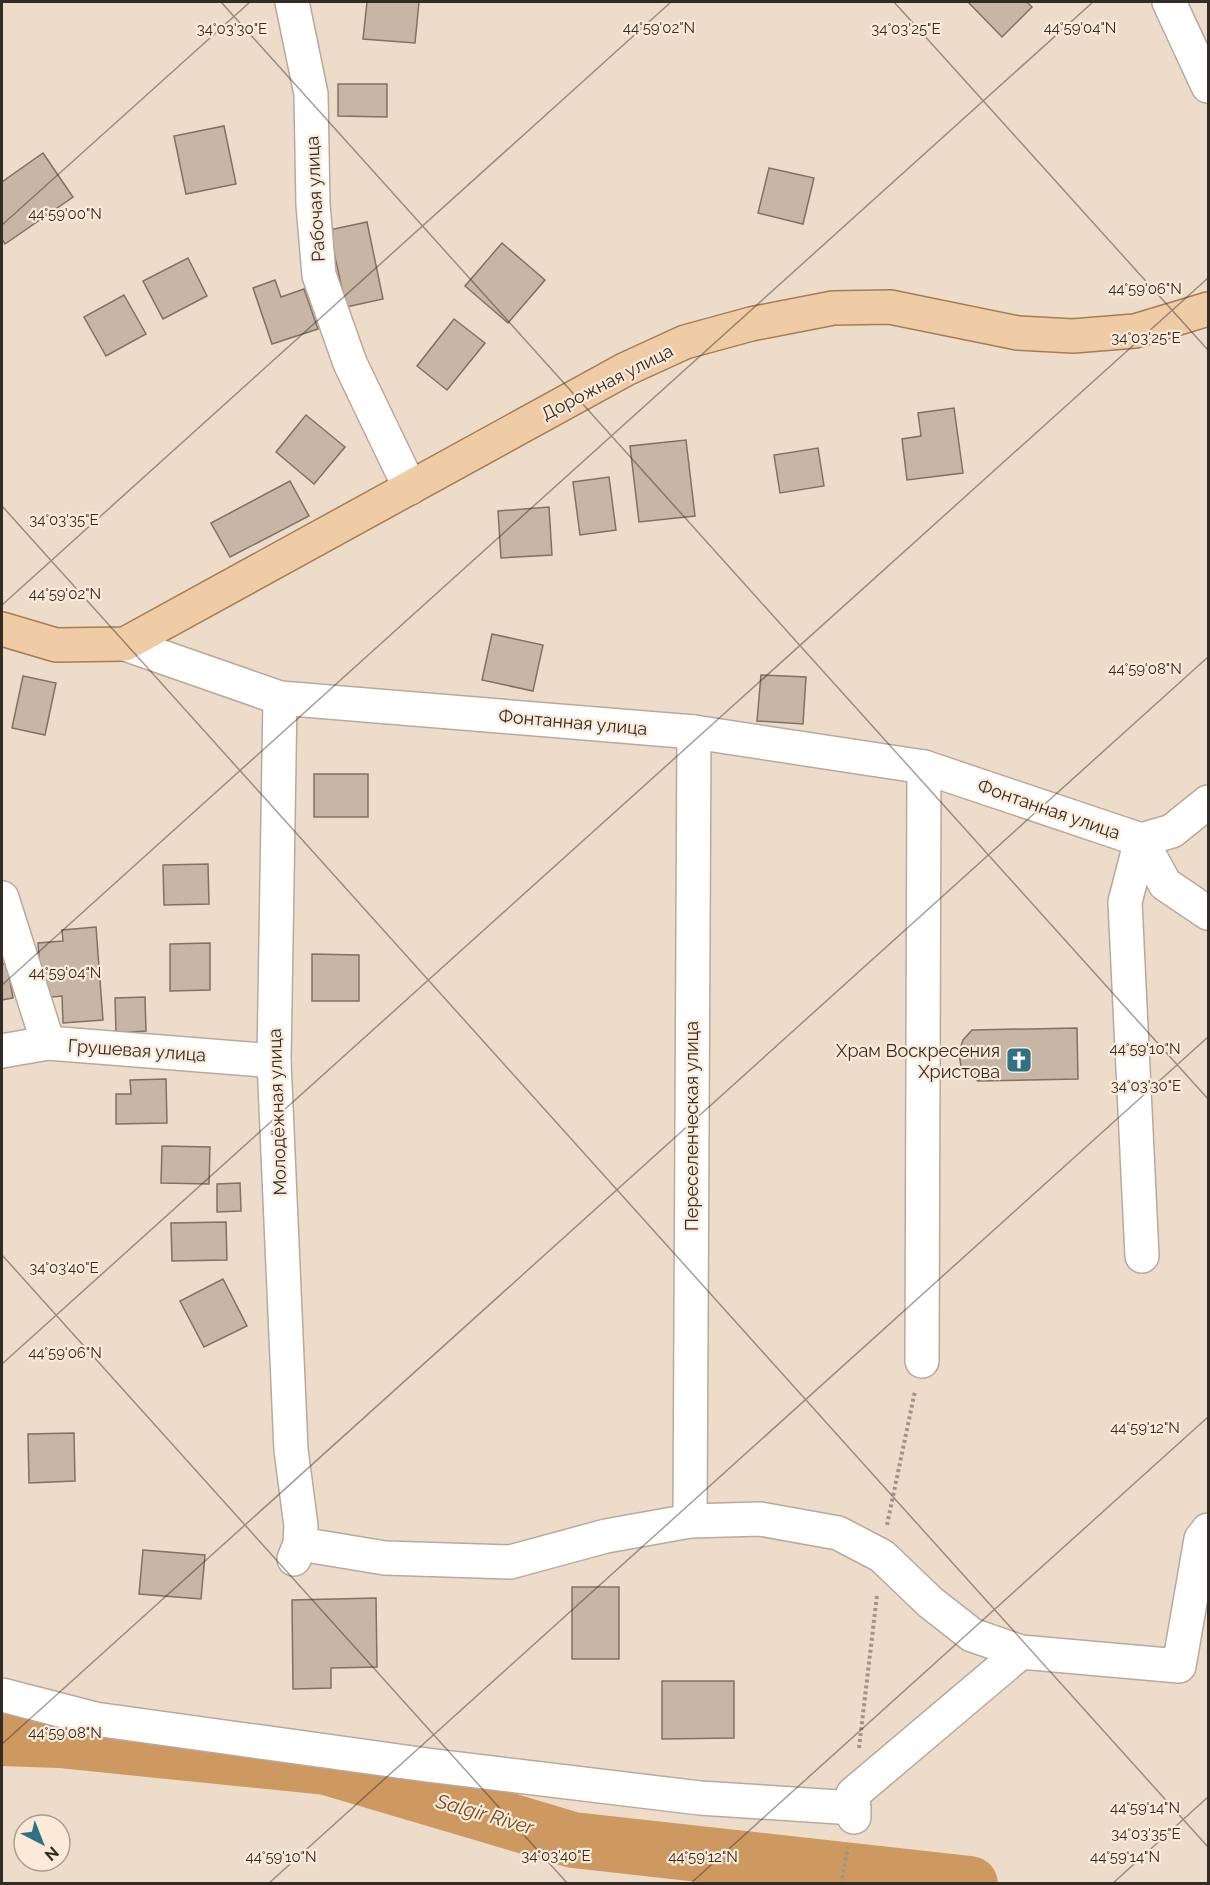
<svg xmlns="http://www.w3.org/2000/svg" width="1210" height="1885" font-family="Raleway,sans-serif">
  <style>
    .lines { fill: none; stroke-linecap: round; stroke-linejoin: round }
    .river { stroke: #cd9960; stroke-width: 56 }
    .building { fill: #c7b6a5; stroke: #807161; stroke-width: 1.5 }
    .minor-casing { stroke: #baa999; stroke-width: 36 }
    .major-casing { stroke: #a67d52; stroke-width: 36 }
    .path { stroke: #a19487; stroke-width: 4; stroke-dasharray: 3 3; stroke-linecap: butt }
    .minor { stroke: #fff; stroke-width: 33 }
    .major { stroke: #efcba6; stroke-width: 33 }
    .ticks { fill: none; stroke: #322c25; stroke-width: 1.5; stroke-opacity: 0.45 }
    .labels { text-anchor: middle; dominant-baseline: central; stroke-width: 4.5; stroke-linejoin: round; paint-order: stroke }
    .street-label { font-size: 18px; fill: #322c25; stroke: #fbead8 }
    .poi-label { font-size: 18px; fill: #322c25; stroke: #fbead8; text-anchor: end }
    .water-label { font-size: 20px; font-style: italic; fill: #704b21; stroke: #fbead8 }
    .ticks-label { font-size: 15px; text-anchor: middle; fill: #322c25; stroke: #fbead8; stroke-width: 4.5; stroke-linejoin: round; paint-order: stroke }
  </style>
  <rect width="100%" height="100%" fill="#eedccb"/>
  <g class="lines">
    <polyline class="river" points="2,1738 59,1740 326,1767 573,1840 970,1884"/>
  </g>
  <g class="building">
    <polygon points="367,2 419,2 415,43 363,39"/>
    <polygon points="968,2 1027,2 1032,7 1002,37"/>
    <polygon points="338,84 387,84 387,117 338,116"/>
    <polygon points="224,126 236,184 186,194 174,136"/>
    <polygon points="43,153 73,197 5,244 2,239 2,182"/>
    <polygon points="769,168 814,178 803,224 758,213"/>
    <polygon points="367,222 383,299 346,307 329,230"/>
    <polygon points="502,243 545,280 508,323 465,286"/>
    <polygon points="188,258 207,296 163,319 143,281"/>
    <polygon points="275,280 281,297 304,289 318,329 272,344 253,288"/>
    <polygon points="124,295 146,334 106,356 84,317"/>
    <polygon points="454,319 485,343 447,390 417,366"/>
    <polygon points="954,408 963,473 907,480 902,439 921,436 918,413"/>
    <polygon points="306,415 345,447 314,484 276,452"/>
    <polygon points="686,440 695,516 639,522 630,446"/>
    <polygon points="818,448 824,486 780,493 774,455"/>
    <polygon points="609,477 616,530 580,535 573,482"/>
    <polygon points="290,481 309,516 230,557 211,523"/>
    <polygon points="549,507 552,555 501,558 498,511"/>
    <polygon points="492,634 543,645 533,691 482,680"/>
    <polygon points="761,675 806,677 803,724 757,721"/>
    <polygon points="23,676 56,683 45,735 12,728"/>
    <rect x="314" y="774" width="54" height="43"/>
    <polygon points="208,864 209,904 164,905 163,865"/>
    <polygon points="96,927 103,1020 63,1023 62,996 42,998 38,943 63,941 62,930"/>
    <polygon points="210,943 210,990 170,991 170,944"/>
    <polygon points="312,954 359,955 359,1001 312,1001"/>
    <polygon points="7,963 13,998 2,1000 2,964"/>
    <polygon points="145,997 146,1031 116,1033 115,998"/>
    <polygon points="1077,1028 1078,1079 978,1081 967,1074 961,1066 959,1053 963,1040 972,1030"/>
    <polygon points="166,1079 167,1123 116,1124 116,1094 131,1094 130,1080"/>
    <polygon points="162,1146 210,1147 209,1184 161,1183"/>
    <polygon points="240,1183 241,1211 217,1212 217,1184"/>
    <polygon points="226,1222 227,1260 172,1261 171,1223"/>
    <polygon points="223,1279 247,1326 204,1347 180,1301"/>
    <polygon points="74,1433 75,1481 29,1483 28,1434"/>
    <polygon points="143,1550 205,1555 201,1599 139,1594"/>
    <rect x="572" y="1587" width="47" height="72"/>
    <polygon points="376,1598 377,1667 331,1668 331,1688 293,1689 292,1600"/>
    <polygon points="662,1681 734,1681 734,1738 662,1739"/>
  </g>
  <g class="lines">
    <defs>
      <g id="minor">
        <polyline points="292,2 311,94 313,205 319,275 350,363 410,488"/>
        <polyline points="1169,2 1208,86"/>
        <polyline points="125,644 280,698 694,732 924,767 1141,840"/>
        <polyline points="280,698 274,1061 291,1450 301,1526 300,1544 294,1559"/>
        <polyline points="1141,840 1125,902 1142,1256"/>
        <polyline points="1141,840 1165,884 1208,913"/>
        <polyline points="1141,840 1172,831 1208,802"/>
        <polyline points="2,898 48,1043"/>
        <polyline points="2,1051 48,1043 274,1061"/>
        <polyline points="922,1361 924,767"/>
        <polyline points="690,1521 694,732"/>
        <polyline points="300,1544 385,1558 510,1562 606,1536 690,1521 760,1519 838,1533 882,1556 930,1602 972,1635 1021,1652"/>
        <polyline points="2,1695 95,1719 427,1765 700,1798 854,1808"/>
        <polyline points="854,1817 853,1794 1021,1652 1179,1666 1201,1539 1208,1530"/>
      </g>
      <polyline id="major" points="2,629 56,645 125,644 626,369 685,342 751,324 833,308 890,307 1018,333 1073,336 1135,331 1208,309"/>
    </defs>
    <use href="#minor" class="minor-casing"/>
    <use href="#major" class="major-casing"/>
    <g class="path">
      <polyline points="887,1525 915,1391"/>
      <polyline points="859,1748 877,1595"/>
      <polyline points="841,1884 848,1847"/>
    </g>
    <use href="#minor" class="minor"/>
    <use href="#major" class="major"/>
  </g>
  <path class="ticks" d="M221,2L1208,1099M894,2L1208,350M2,225L250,2M2,506L1208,1847M2,605L671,2M2,985L1093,2M2,1255L568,1884M2,1364L1208,278M2,1744L1208,657M268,1884L1208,1037M690,1884L1208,1417M1112,1884L1208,1797"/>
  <defs>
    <symbol id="church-square" viewBox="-11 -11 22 22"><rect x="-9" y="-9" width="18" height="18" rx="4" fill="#2f7284" stroke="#fbead8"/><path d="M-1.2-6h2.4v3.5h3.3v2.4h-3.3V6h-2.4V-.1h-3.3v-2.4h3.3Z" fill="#fff"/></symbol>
  </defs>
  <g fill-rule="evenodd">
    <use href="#church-square" x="1004" y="1045" width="30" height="30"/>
  </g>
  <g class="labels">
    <g class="street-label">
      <text transform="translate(315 199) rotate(-93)">Рабочая улица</text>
      <text transform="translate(607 382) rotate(-27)">Дорожная улица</text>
      <text transform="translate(573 722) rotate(5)">Фонтанная улица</text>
      <text transform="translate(1049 809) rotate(19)">Фонтанная улица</text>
      <text transform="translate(137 1050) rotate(4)">Грушевая улица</text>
      <text transform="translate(277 1112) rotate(-92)">Молодёжная улица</text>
      <text transform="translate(691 1126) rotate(-90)">Переселенческая улица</text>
    </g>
    <g class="poi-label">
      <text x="1000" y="1050">Храм Воскресения<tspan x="1000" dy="21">Христова</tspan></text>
    </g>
    <g class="water-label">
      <text transform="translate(485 1814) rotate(16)">Salgir River</text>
    </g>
  </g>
  <g class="ticks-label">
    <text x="659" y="33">44°59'02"N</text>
    <text x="1080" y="33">44°59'04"N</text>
    <text x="232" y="34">34°03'30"E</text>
    <text x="906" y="34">34°03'25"E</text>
    <text x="65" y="219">44°59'00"N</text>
    <text x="1145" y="294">44°59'06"N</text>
    <text x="1146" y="343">34°03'25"E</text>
    <text x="64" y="525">34°03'35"E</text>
    <text x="65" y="599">44°59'02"N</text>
    <text x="1145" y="674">44°59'08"N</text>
    <text x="65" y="978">44°59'04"N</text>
    <text x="1145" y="1054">44°59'10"N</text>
    <text x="1146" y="1091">34°03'30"E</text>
    <text x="64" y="1273">34°03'40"E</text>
    <text x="65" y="1358">44°59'06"N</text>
    <text x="1145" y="1433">44°59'12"N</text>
    <text x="65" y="1738">44°59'08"N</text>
    <text x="1145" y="1813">44°59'14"N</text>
    <text x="1146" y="1839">34°03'35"E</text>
    <text x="556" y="1861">34°03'40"E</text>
    <text x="281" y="1862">44°59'10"N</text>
    <text x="703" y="1862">44°59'12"N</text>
    <text x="1125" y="1862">44°59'14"N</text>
  </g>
  <rect width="1210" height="1885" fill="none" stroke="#322c25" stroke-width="6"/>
  <g transform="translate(42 1843) rotate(138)"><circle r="28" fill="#fbead8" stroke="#ab9e90" stroke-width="1.5"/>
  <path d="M0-4.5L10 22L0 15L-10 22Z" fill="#2f7284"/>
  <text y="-9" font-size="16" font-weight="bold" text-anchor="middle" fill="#322c25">N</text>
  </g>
</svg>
